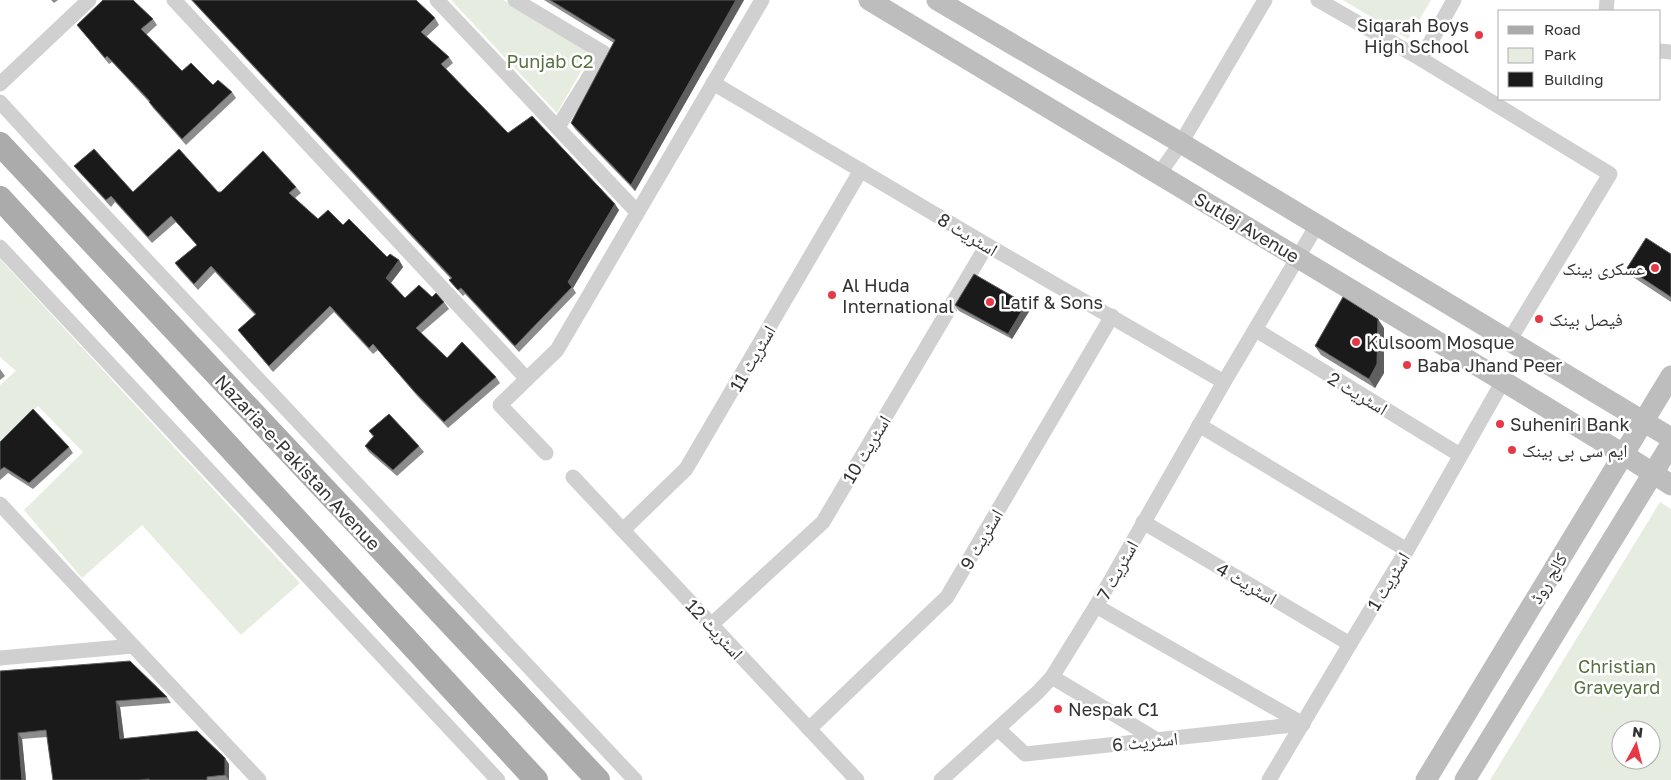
<svg xmlns="http://www.w3.org/2000/svg" width="1671" height="780" font-family="'Golos Text','Noto Naskh Arabic',sans-serif">
  <style>
    .green { fill: #e6ecdf; fill-rule: evenodd }
    .lines { fill: none; stroke-linecap: round; stroke-linejoin: round }
    .street { stroke: #d0d0d0; stroke-width: 15 }
    .secondary { stroke: #bdbdbd; stroke-width: 21 }
    .primary { stroke: #ababab; stroke-width: 24 }
    .wall { fill: #8c8c8c }
    .shaded-wall { fill: #5f5f5f }
    .building { fill: #1a1a1a; stroke: #5f5f5f }
    .poi-dot { fill: #e63946; stroke: #fff; stroke-width: 2 }
    .labels { text-anchor: middle; dominant-baseline: central; stroke-width: 5; stroke-linejoin: round; paint-order: stroke }
    .poi-label { font-size: 18px; fill: #333; stroke: #fff; text-anchor: start }
    .park-label { font-size: 18px; fill: #56703f; stroke: #fff }
    .street-label { font-size: 18px; fill: #333; stroke: #fff }
  </style>
  <rect width="100%" height="100%" fill="#fff"/>
  <g class="green">
    <polygon points="451,0 503,0 592,52 557,113"/>
    <polygon points="1343,0 1431,0 1408,39"/>
    <polygon points="0,259 300,583 241,635 142,525 82,578 24,510 83,452 38,406 0,442 0,385 16,371 0,357"/>
    <path d="M1660,502L1671,509V780H1490ZM1621,730H1651V760H1621Z"/>
  </g>
  <g class="lines">
    <g class="street">
      <polyline points="174,0 526,378"/>
      <polyline points="437,0 637,212"/>
      <polyline points="515,0 604,53 558,127"/>
      <polyline points="1318,0 1421,59 1610,174 1509,341"/>
      <polyline points="1606,11 1607,0"/>
      <polyline points="1660,51 1671,52"/>
      <polyline points="1421,59 1454,0"/>
      <polyline points="713,83 987,245 1224,382"/>
      <polyline points="0,84 89,0"/>
      <polyline points="0,102 87,197 635,780"/>
      <polyline points="1159,174 1181,143 1265,0"/>
      <polyline points="0,247 498,780"/>
      <polyline points="1256,330 1460,455"/>
      <polyline points="1199,425 1407,550"/>
      <polyline points="546,453 500,405 557,350 762,0"/>
      <polyline points="573,477 857,780"/>
      <polyline points="0,504 259,780"/>
      <polyline points="1143,522 1350,644"/>
      <polyline points="623,530 686,469 861,170"/>
      <polyline points="1096,606 1303,724"/>
      <polyline points="711,625 823,522 987,245"/>
      <polyline points="0,658 133,646"/>
      <polyline points="1052,677 1157,740"/>
      <polyline points="809,729 947,597 1112,316"/>
      <polyline points="998,729 1025,754 1303,724"/>
      <polyline points="941,780 1038,692 1052,677 1096,606 1224,382 1317,225"/>
      <polyline points="1269,780 1350,644 1407,550 1503,381"/>
    </g>
    <g class="secondary">
      <polyline points="869,0 1503,381 1623,454 1671,485"/>
      <polyline points="937,0 1181,143 1671,438"/>
      <polyline points="1426,780 1671,376"/>
      <polyline points="1465,780 1671,444"/>
    </g>
    <g class="primary">
      <polyline points="0,144 598,780"/>
      <polyline points="0,198 536,780"/>
    </g>
  </g>
  <g class="wall">
    <polygon points="51,0 58,0 54,3"/>
    <polygon points="191,0 416,0 435,18 439,25 426,37 449,57 453,63 446,69 508,133 619,210 573,288 576,293 519,352 465,294 463,296 454,286 449,280 451,279"/>
    <polygon points="544,0 744,0 635,191 575,129 571,123 614,43"/>
    <polygon points="153,19 157,25 146,35 182,71 213,85 232,92 236,98 186,145 153,108 149,102 112,62 109,64 77,25"/>
    <polygon points="74,166 133,192 221,192 296,187 301,193 295,198 318,219 343,225 387,257 399,260 403,267 391,283 405,298 432,297 444,302 449,309 421,333 447,358 496,377 500,383 448,428 418,397 378,350 373,354 334,312 273,372 238,330 255,315 215,272 198,290 180,270 175,263 197,245 176,222 152,243 115,202 111,207 79,172"/>
    <polygon points="1671,254 1671,302 1633,277 1627,268"/>
    <polygon points="1026,304 1030,310 1012,339 959,311 955,305"/>
    <polygon points="1384,328 1384,373 1375,388 1321,355 1315,346"/>
    <polygon points="0,369 5,376 0,380"/>
    <polygon points="369,431 419,446 424,452 397,476 369,452 365,446 373,437"/>
    <polygon points="0,442 69,447 73,453 33,489 8,473 0,480"/>
    <polygon points="0,671 167,697 171,703 120,707 124,738 229,764 229,780 53,780 47,737 22,739 26,780"/>
  </g>
  <g class="shaded-wall">
    <polygon points="736,0 744,0 635,191 631,185"/>
    <polygon points="615,204 619,210 573,288 568,282"/>
    <polygon points="399,260 403,267 390,284 386,278"/>
    <polygon points="1026,304 1030,310 1012,339 1008,334"/>
    <polygon points="1378,319 1384,328 1384,373 1375,388 1369,379"/>
    <polygon points="116,701 120,707 125,745 120,739"/>
    <polygon points="18,733 22,739 26,780 22,780"/>
    <polygon points="225,758 229,764 229,780 225,775"/>
  </g>
  <g class="building">
    <polygon points="103,0 133,0 153,19 141,29 182,71 191,63 213,85 218,80 232,92 182,139 149,102 150,101 107,56 105,58 77,25"/>
    <polygon points="192,0 416,0 435,18 421,32 449,57 441,64 508,133 532,116 615,204 568,282 572,287 515,346 461,288 458,290 449,280 452,278"/>
    <polygon points="550,0 736,0 631,185 571,123 615,40"/>
    <polygon points="94,149 133,192 179,149 218,192 221,192 263,151 296,187 289,193 318,219 328,210 343,225 349,219 387,257 390,254 399,260 386,278 405,298 419,285 432,297 436,293 444,302 416,328 447,358 462,342 496,377 444,422 414,391 373,344 369,348 330,306 269,366 238,330 256,314 211,266 194,284 175,263 197,245 171,216 148,237 111,196 106,200 74,166"/>
    <polygon points="1646,238 1671,254 1671,297 1627,268"/>
    <polygon points="974,274 1026,304 1008,334 955,305"/>
    <polygon points="1343,297 1378,319 1377,364 1369,379 1315,346"/>
    <polygon points="33,409 69,447 29,483 4,467 0,470 0,442"/>
    <polygon points="389,414 419,446 393,470 365,446 374,436 369,431"/>
    <polygon points="130,661 167,697 116,701 120,739 197,731 225,758 225,775 207,777 207,780 149,780 149,779 139,780 53,780 46,730 18,733 22,780 0,780 0,671"/>
  </g>
  <g class="poi-dot">
    <circle cx="1479" cy="35" r="5"/>
    <circle cx="1655" cy="268" r="5"/>
    <circle cx="832" cy="295" r="5"/>
    <circle cx="990" cy="302" r="5"/>
    <circle cx="1539" cy="319" r="5"/>
    <circle cx="1356" cy="342" r="5"/>
    <circle cx="1407" cy="365" r="5"/>
    <circle cx="1500" cy="424" r="5"/>
    <circle cx="1512" cy="450" r="5"/>
    <circle cx="1058" cy="709" r="5"/>
  </g>
  <g class="labels">
    <g class="poi-label">
      <text x="1469" y="25" text-anchor="end">Siqarah Boys<tspan x="1469" dy="21">High School</tspan></text>
      <text x="1645" y="268" text-anchor="end">عسکری بینک</text>
      <text x="842" y="285">Al Huda<tspan x="842" dy="21">International</tspan></text>
      <text x="1000" y="302">Latif &amp; Sons</text>
      <text x="1549" y="319">فیصل بینک</text>
      <text x="1366" y="342">Kulsoom Mosque</text>
      <text x="1417" y="365">Baba Jhand Peer</text>
      <text x="1510" y="424">Suheniri Bank</text>
      <text x="1522" y="450">ایم سی بی بینک</text>
      <text x="1068" y="709">Nespak C1</text>
    </g>
    <g class="park-label">
      <text x="550" y="61">Punjab C2</text>
      <text x="1617" y="666">Christian<tspan x="1617" dy="21">Graveyard</tspan></text>
    </g>
    <g class="street-label">
      <text transform="translate(1247 227) rotate(31)">Sutlej Avenue</text>
      <text transform="translate(968 234) rotate(31)">اسٹریٹ 8</text>
      <text transform="translate(752 358) rotate(-60)">اسٹریٹ 11</text>
      <text transform="translate(1358 393) rotate(31)">اسٹریٹ 2</text>
      <text transform="translate(866 449) rotate(-59)">اسٹریٹ 10</text>
      <text transform="translate(298 462) rotate(47)">Nazaria-e-Pakistan Avenue</text>
      <text transform="translate(981 539) rotate(-60)">اسٹریٹ 9</text>
      <text transform="translate(1117 570) rotate(-61)">اسٹریٹ 7</text>
      <text transform="translate(1548 578) rotate(-59)">کالج روڈ</text>
      <text transform="translate(1388 581) rotate(-59)">اسٹریٹ 1</text>
      <text transform="translate(1247 583) rotate(30)">اسٹریٹ 4</text>
      <text transform="translate(715 629) rotate(47)">اسٹریٹ 12</text>
      <text transform="translate(1145 741) rotate(-6)">اسٹریٹ 6</text>
    </g>
  </g>
  <rect x="1498" y="10" width="162" height="90" fill="#ffffff" stroke="#adadad"/>
  <rect x="1508" y="26" width="25" height="8" fill="#ababab" stroke="#adadad"/>
  <text x="1544" y="35" font-size="15" fill="#333333">Road</text>
  <rect x="1508" y="48" width="25" height="15" fill="#e6ecdf" stroke="#adadad"/>
  <text x="1544" y="60" font-size="15" fill="#333333">Park</text>
  <rect x="1508" y="72" width="25" height="15" fill="#1a1a1a" stroke="#adadad"/>
  <text x="1544" y="85" font-size="15" fill="#333333">Building</text>
  <g transform="translate(1636 745) rotate(7)"><circle r="24" fill="#ffffff" stroke="#adadad"/>
  <path d="M0-4L9 19L0 12L-9 19Z" fill="#e63946"/>
  <text y="-8" font-size="14" font-weight="bold" text-anchor="middle" fill="#333333">N</text>
  </g>
</svg>
